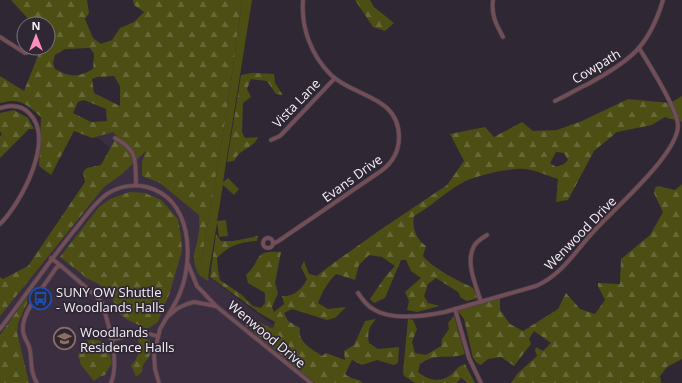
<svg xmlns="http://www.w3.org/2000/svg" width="682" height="383" font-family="'Open Sans',sans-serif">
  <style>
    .built { fill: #3b2e41 }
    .green { fill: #4c4e14 }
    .forest { fill: url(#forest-firs); fill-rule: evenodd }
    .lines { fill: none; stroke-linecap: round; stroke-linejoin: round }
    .minor-casing { stroke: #4b434f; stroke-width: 5 }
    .minor { stroke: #744e56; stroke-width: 3.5 }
    .labels { text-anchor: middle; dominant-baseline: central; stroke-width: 3.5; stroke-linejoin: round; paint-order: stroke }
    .street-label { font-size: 13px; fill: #f5eff8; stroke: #2f2733 }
    .poi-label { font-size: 13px; fill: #f5eff8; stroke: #2f2733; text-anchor: start }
  </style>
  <defs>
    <pattern id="forest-firs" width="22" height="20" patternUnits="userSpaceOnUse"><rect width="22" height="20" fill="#4c4e14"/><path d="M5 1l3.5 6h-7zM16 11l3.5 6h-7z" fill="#666837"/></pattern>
  </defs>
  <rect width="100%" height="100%" fill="#2f2733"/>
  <polygon class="built" points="0,76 63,117 102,132 139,78 234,109 213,246 198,269 351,383 0,383 0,309 112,150 101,140 60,122"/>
  <polygon class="green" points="242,0 252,0 223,182 228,178 239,189 234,195 223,185 217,221 226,220 228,236 219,237 217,223 209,271 208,281 199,275 228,104"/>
  <g class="forest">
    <path d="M11,0H87L89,13L85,19L93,38L101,44L112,40L120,28L134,22L144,12L134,5L133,0H242L228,104L199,275C189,256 197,250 199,231C200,226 199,220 199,215L160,183L142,176V162L146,151L122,174L104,187L0,316V277L3,279L28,266L85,182L83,172L87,168L101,165L117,136L113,132L92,138L74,131L51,175L39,166L41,117C27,105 21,97 0,103V76L24,91L41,48H48V24H33ZM90,48L94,54L93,69C78,78 69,77 55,69L53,63L55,55L65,49ZM114,76L120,86V106L94,93L92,79L97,77ZM84,100L106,109L107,121L91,122L73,113L78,102Z"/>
    <polygon points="355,0 370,0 374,7 394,23 385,31 373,27"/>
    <path d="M252,73L274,74L275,83L283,95L276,94L267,81L251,79L247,89L251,97L243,103L242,132L245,138L258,137C255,145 247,148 240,153C237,155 236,158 234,161L227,162L241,75Z"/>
    <path d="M682,96V122C677,119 671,120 665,117L652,125L617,132L594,151L568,200L556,202L558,179C547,176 536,170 525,169C512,167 474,176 462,183C445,192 431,207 414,216C412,228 416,239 426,246L423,256C432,268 459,281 473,288L478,298L467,301L461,298L458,292L436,278L428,284L424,296L428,303L440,306L417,312L407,310L409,301L405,292L421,278L411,271L406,260H401L385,298L374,303L370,299L385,277L395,266L382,257L369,255L359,265L355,280L336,274C328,282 322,292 318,303L328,309L346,307L335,318L327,320L292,309L284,313L288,321L300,328C297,342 312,349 322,356L326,353L345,360L344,351L354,345L365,321L376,319C369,327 367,333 369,343L378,349L399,347L398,363L394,365L377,360L362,365L352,360L345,374C352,380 358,378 363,383H315L245,325L246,320L256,321L273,329L275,322L261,314L210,277L216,234L221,241H233L258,236L257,241C240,242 228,246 217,258L218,270L220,280L242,295L253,306L261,308L265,303V293L248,283L246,275C263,260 251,250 281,252L275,283L278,293L272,307L274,312L284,304L282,296C294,297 302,289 307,279L301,267L304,261L309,274L317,276L328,267L380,230L447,185L464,161L450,134L485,127L494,137L522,122L533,131L557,130L582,121L628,99L670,103ZM556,152L564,153L568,160L564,164L556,167L550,163Z"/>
    <polygon points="14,110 28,118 34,129 29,129 0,158 0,136 2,135 0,131 0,113"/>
    <polygon points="682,184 682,359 667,367 660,376 661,383 511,383 518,373 537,356 535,350 536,347 543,351 551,343 534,331 529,339 531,344 514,366 501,357 488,359 481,365 477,363 473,358 464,319 458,311 461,308 500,296 500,310 510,324 523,331 558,309 566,293 580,309 595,314 605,300 598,286 598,283 620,284 621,259 650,235 663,212 654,193 655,188 658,186 675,190"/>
    <polygon points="129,192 145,193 161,200 178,219 181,237 182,251 170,292 158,322 147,329 126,319 120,314 109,293 99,284 86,278 82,274 60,257 99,207 110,199"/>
    <polygon points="27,297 27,303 18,323 17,332 29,383 0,383 0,335"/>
    <path d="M454,316L465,354C449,360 436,352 420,364L418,372C429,381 441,383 452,374C457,369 458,366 465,364L475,383H468L461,378L457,383H415L404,376L403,372L408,319L413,320L417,329L412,342L415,353L426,355L441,346L442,339L449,329L448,323Z"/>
    <path d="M142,336L150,341C150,345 151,350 150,354C147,363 143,360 142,372L136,377L131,365C140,358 139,347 138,337Z"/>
    <path d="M89,340C108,339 108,347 112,363L105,375L99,377L94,381L81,365L78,355L83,346Z"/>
  </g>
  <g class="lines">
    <defs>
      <g id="minor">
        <path d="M493,0C491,15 496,24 503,37"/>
        <polyline points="0,37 25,53 32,51"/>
        <path d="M555,101C566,96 577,89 588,84C630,61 649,47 663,0"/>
        <path d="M0,108C10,105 21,105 29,113C56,139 21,203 0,224"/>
        <path d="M115,138C139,151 135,161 136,185"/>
        <polyline points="271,140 280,136 335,78"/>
        <circle cx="268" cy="243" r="5"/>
        <path d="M273,243L277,242L381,171C392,163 399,151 399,137C399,96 354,97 331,75C311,55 301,28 303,0"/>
        <polyline points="51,258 60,265"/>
        <polyline points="188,264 197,286 216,306"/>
        <path d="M358,293C362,299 366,305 373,309C391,321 425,316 445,312L536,286C562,275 576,250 595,230C615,208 677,155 678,126C678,110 649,64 639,48"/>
        <path d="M481,302C476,285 465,263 474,246C477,241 482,238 487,235"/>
        <polyline points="455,309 469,358 481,383"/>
        <path d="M0,329C26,295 50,260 77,227C86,216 95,202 107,194C119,186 134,184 147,187C192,199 194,258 180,293C177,301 172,309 167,317"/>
        <path d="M111,340C128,336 140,330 157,336"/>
        <path d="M37,383C30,372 32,362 30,350C29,343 23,338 23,330C21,312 46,284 56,268L60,265L96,296L102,303C109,326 120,360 111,383"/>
        <polyline points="159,383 155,369 154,354 160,329 167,317 178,308 187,304 194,302 216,306 311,383"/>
      </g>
    </defs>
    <use href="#minor" class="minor-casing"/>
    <use href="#minor" class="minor"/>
  </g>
  <defs>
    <symbol id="bus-ring" viewBox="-11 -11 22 22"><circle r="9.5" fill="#2f2733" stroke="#1a4fb4" stroke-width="1.5"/><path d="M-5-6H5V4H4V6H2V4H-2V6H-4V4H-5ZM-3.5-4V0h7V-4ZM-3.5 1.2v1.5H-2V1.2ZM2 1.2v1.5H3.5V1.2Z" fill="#1a4fb4"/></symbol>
    <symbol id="university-ring" viewBox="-11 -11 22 22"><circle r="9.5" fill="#2f2733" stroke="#8d6e63" stroke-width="1.5"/><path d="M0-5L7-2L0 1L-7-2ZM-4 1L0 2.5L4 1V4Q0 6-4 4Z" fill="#8d6e63"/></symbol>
  </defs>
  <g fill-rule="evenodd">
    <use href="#bus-ring" x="28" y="286" width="25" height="25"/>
    <use href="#university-ring" x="52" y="326" width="25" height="25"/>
  </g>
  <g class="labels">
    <g class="street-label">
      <text transform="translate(596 66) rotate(-31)">Cowpath</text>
      <text transform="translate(296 103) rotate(-46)">Vista Lane</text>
      <text transform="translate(352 178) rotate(-36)">Evans Drive</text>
      <text transform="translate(580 233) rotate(-46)">Wenwood Drive</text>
      <text transform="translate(267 334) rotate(40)">Wenwood Drive</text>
    </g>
    <g class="poi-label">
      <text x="56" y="292">SUNY OW Shuttle<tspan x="56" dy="15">- Woodlands Halls</tspan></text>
      <text x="80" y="332">Woodlands<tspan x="80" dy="15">Residence Halls</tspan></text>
    </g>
  </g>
  <g transform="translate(36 36)"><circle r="19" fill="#2f2733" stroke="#7e7782"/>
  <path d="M0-3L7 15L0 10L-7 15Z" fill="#fd8ebe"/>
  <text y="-6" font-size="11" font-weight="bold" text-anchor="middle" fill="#f5eff8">N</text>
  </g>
</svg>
